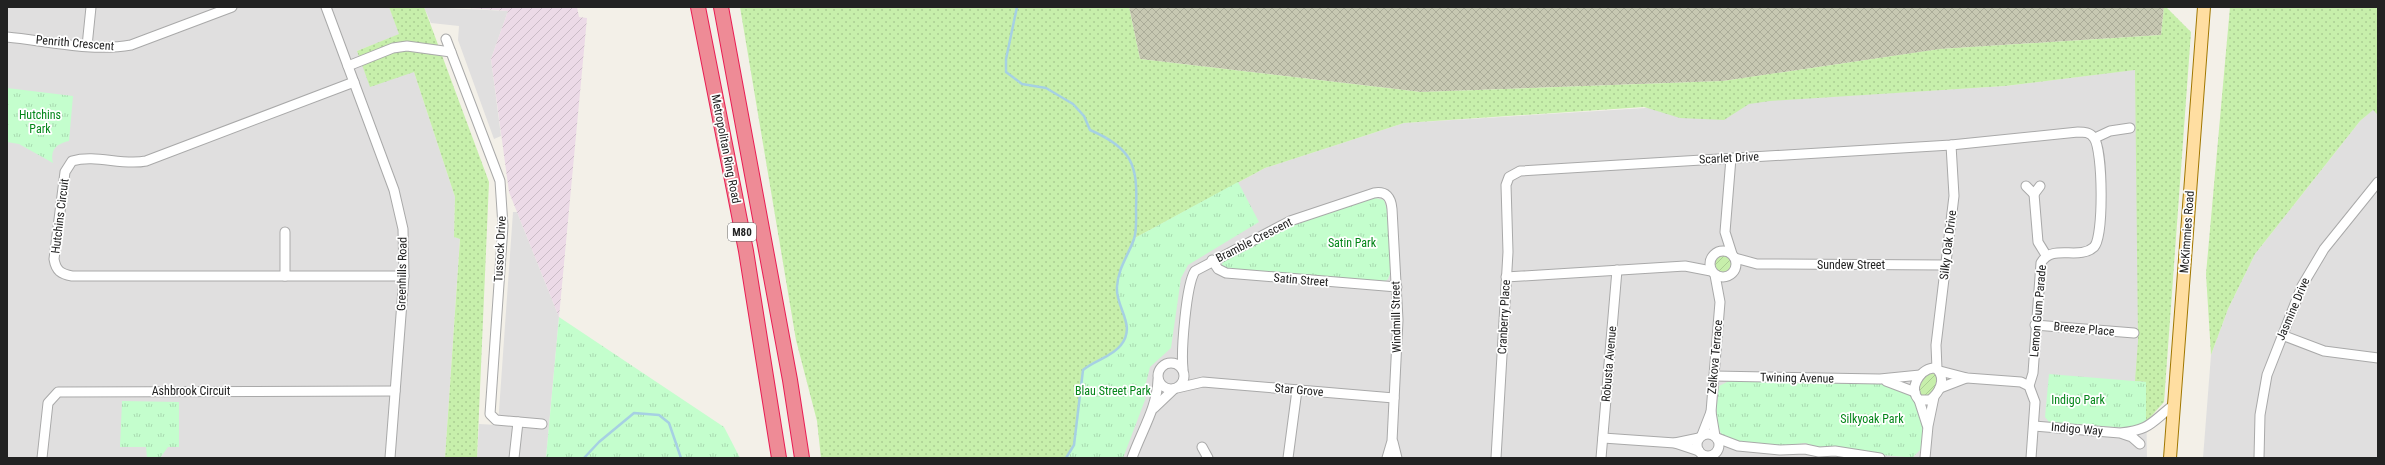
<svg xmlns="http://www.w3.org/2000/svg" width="2385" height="465" font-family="'Roboto Condensed',sans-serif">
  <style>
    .residential { fill: #e0dfdf }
    .industrial { fill: url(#industrial-furrows) }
    .construction { fill: url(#construction-cross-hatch) }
    .grass { fill: url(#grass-dots) }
    .park { fill: url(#park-tufts) }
    .garden { fill: url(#garden-furrows) }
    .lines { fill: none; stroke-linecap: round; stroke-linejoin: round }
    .stream { stroke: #a6d0e3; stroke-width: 2.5 }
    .minor-casing { stroke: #a9a9a9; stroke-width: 11 }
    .major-casing { stroke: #a07700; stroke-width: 14 }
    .highway-casing { stroke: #e91d53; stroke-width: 16 }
    .minor { stroke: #fff; stroke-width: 9 }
    .major { stroke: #ffdea1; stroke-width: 12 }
    .highway { stroke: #ee8b96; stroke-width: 14 }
    .labels { text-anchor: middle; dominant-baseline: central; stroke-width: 3.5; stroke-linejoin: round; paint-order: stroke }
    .shield { fill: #fff; stroke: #646464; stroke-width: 1 }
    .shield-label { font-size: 11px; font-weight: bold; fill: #222 }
    .street-label { font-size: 12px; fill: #222; stroke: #fff }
    .park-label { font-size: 12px; fill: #048619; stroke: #fff }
  </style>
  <defs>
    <pattern id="industrial-furrows" width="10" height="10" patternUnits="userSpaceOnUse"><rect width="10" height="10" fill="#ecdae7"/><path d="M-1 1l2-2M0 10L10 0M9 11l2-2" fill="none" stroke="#cabbc6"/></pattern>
    <pattern id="construction-cross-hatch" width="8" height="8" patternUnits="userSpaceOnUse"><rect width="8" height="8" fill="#c7c8b2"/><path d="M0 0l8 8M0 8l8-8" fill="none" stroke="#abac99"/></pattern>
    <pattern id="grass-dots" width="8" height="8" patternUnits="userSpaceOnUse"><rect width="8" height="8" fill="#c7efab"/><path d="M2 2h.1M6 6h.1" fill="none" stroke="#abcd93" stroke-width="1.8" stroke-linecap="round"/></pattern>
    <pattern id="park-tufts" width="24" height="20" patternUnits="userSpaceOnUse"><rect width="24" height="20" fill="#c4fecd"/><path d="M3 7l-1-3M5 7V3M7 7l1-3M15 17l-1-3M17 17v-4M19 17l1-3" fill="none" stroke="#a8d9b0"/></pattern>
    <pattern id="garden-furrows" width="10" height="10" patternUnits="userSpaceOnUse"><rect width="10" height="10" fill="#c7efab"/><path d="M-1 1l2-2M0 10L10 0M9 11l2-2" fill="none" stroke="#abcd93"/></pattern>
  </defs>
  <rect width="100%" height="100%" fill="#f3f0e8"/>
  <g class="residential">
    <polygon points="7,7 389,7 400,34 357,51 414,72 455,197 454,237 460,238 445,458 7,458"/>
    <polygon points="424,7 508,11 491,59 501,136 494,139 458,40 459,26 431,23"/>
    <polygon points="2141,69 2147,458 1066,458 1135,238 1265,168 1404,123 2005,86"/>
    <polygon points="2378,105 2378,458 2203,458 2211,355 2228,309 2255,254 2360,121"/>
    <polygon points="513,212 517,212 559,317 546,458 477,458 479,424 498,425"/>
  </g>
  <polygon class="industrial" points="457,7 577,7 579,17 587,18 559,317 509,192 491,59 508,11"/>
  <polygon class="construction" points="1129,7 2164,7 2161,35 1941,49 1723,81 1421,92 1140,59"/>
  <g class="grass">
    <polygon points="389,7 424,7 489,182 477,458 445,458 460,239 454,237 455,197 414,72 370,87 357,51 399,34"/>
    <path d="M740,7H1129L1140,59L1421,92L1723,81L1940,49L2161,35L2164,7H2166L2191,32L2164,402L2146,422V382L2135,381L2138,341L2135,70L2005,86L1770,101L1749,104L1724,120L1680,118L1644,107L1404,123L1265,168L1135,238C1131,248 1116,282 1117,290C1118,309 1135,327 1121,345C1112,357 1094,360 1083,370L1074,445L1066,458H821L817,421L796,340Z"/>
    <polygon points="2230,7 2378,7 2378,115 2373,110 2360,121 2255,254 2228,309 2211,355 2206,274"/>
  </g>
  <g class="park">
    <path d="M7,88L73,96L69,141C56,144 50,150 53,163L19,144L7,142Z"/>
    <polygon points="1238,182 1259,222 1188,265 1181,278 1171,348 1150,367 1146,383 1145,400 1123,458 1066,458 1074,445 1083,370 1093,362 1109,355 1122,345 1128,327 1116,289 1121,265 1135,238"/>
    <polygon points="1375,198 1384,200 1387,210 1391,271 1388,279 1384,282 1224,269 1221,266 1224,260 1293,224"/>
    <polygon points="559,317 724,427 740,458 546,458"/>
    <polygon points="2049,374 2146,382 2146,422 2128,428 2049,422 2045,417"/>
    <path d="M1729,381L1884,384C1891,386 1902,388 1908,393C1925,406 1923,431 1921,449L1913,457H1906L1857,453L1835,446L1819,447L1805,443L1781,446L1734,442L1722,435L1715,422L1719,386Z"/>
    <polygon points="122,401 179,402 179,447 168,447 160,458 147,458 146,447 120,447"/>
  </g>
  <g class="garden">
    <circle cx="1723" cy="264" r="8"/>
    <path d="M1934,372L1937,375C1937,384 1933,397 1922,397L1919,392C1920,382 1924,375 1934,372Z"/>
  </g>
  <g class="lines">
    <g class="stream">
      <path d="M1017,7L1006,59V72L1022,84L1046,88L1073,104L1084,116L1090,130C1132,148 1138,165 1136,208C1136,218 1137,230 1134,239C1128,256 1118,268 1117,287C1115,307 1137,325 1121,345C1112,357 1095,360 1083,370L1074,445L1066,458"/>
      <polyline points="584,458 599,442 634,413 659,415 669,423 681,458"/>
    </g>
    <defs>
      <g id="minor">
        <polyline points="326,7 394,190 403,229 404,276 390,458"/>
        <path d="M7,37C47,41 92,52 131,45L232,7"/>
        <polyline points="446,39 500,181 503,226 490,414 496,420 542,424"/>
        <polyline points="87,46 91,7"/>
        <polyline points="348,66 393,48 407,46 451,52"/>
        <path d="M354,82L146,161C122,166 96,154 72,161L65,172L54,259C56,271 61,274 72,276H404"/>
        <polyline points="2095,138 2110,131 2130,128"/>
        <polyline points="1731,158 1725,232 1732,254"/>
        <polyline points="2026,186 2034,194 2040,186"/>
        <polyline points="2034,194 2038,242 2046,255"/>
        <polyline points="285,232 285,276"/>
        <circle cx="1723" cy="264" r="13"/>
        <polyline points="1735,258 1757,264 1945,265"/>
        <polyline points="1212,260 1218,269 1226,273 1397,287"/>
        <polyline points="1715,275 1720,302 1711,412 1715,436"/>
        <polyline points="1506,277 1685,266 1711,271"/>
        <polyline points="2035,325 2134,333"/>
        <polyline points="2282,335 2324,351 2378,358"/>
        <circle cx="1171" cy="376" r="13"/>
        <path d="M1933,368L1937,369C1947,379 1939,393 1930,400H1919C1908,389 1919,370 1933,368Z"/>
        <path d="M1183,369C1181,351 1186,285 1195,271L1290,221L1374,193C1386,191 1391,197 1392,209L1398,320L1392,441L1387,458"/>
        <polyline points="1937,369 1936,345 1954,196 1951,145"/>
        <polyline points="1940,371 1967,378 2021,382 2029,386 2035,402 2031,458"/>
        <polyline points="1714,376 1880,379 1920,375"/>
        <polyline points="1886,381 1915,392"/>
        <polyline points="1177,388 1203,382 1394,398"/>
        <polyline points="1940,388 1966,378"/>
        <polyline points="1919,400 1927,425"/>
        <polyline points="1154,408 1174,389"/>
        <path d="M2034,426L2120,433C2151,430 2151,422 2175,404"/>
        <circle cx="1708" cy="445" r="11"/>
        <polyline points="2123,434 2132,437 2140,444"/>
        <polyline points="1702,435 1711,412"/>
        <polyline points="1603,438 1675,443 1699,451"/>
        <polyline points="1717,438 1738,446 1780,450 1805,449 1819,452 1835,451 1880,458"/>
        <polyline points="1393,442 1397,458"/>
        <polyline points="1675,443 1699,438"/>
        <polyline points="1202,447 1208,458"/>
        <polyline points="42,458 48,403 58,392 395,391"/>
        <polyline points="514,458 518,422"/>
        <path d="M1132,458C1141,432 1157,408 1158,380"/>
        <polyline points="1288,458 1297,390"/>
        <path d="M1496,458L1508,252L1506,185L1509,177L1520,171L1951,145L2078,132C2084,132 2090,132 2094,138C2103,150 2104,237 2094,247C2079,261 2052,243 2041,263L2033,373L2029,386"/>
        <polyline points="1601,458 1617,270"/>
        <polyline points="1925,458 1928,426 1934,397"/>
        <polyline points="2259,458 2260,415 2267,375 2302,286 2324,249 2378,182"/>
      </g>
      <polyline id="major" points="2170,458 2204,7"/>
      <g id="highway">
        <polyline points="698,7 746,251 779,458"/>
        <polyline points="721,7 790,380 802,458"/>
      </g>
    </defs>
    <use href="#minor" class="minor-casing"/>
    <use href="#major" class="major-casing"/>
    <use href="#highway" class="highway-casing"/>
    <use href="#minor" class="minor"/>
    <use href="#major" class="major"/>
    <use href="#highway" class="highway"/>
  </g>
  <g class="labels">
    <rect class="shield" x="728" y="223" width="28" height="18" rx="3"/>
    <g class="shield-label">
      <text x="742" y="232">M80</text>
    </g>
    <g class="street-label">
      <text transform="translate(75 43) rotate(5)">Penrith Crescent</text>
      <text transform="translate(726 149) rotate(79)">Metropolitan Ring Road</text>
      <text transform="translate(1729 158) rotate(-3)">Scarlet Drive</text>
      <text transform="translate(60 216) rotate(-83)">Hutchins Circuit</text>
      <text transform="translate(2187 232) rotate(-86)">McKimmies Road</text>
      <text transform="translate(1254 240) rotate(-27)">Bramble Crescent</text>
      <text transform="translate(1948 245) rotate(-83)">Silky Oak Drive</text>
      <text transform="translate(500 249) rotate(-87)">Tussock Drive</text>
      <text x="1851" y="265">Sundew Street</text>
      <text transform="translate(402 274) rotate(-89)">Greenhills Road</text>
      <text transform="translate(1301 280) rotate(5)">Satin Street</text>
      <text transform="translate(2293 309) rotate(-67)">Jasmine Drive</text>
      <text transform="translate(2038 311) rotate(-85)">Lemon Gum Parade</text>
      <text transform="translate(1396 317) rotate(-91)">Windmill Street</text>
      <text transform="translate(1504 317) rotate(-87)">Cranberry Place</text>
      <text transform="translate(2084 329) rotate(5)">Breeze Place</text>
      <text transform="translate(1715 357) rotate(-85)">Zelkova Terrace</text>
      <text transform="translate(1609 364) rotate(-85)">Robusta Avenue</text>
      <text transform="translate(1797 378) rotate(1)">Twining Avenue</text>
      <text transform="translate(1299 390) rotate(5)">Star Grove</text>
      <text x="191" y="391">Ashbrook Circuit</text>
      <text transform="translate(2077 429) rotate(5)">Indigo Way</text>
    </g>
    <g class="park-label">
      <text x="40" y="115">Hutchins<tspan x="40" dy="14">Park</tspan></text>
      <text x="1352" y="243">Satin Park</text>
      <text x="1113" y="391">Blau Street Park</text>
      <text x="2078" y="400">Indigo Park</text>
      <text x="1872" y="419">Silkyoak Park</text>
    </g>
  </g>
  <rect width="2385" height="465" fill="none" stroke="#222222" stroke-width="16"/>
</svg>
